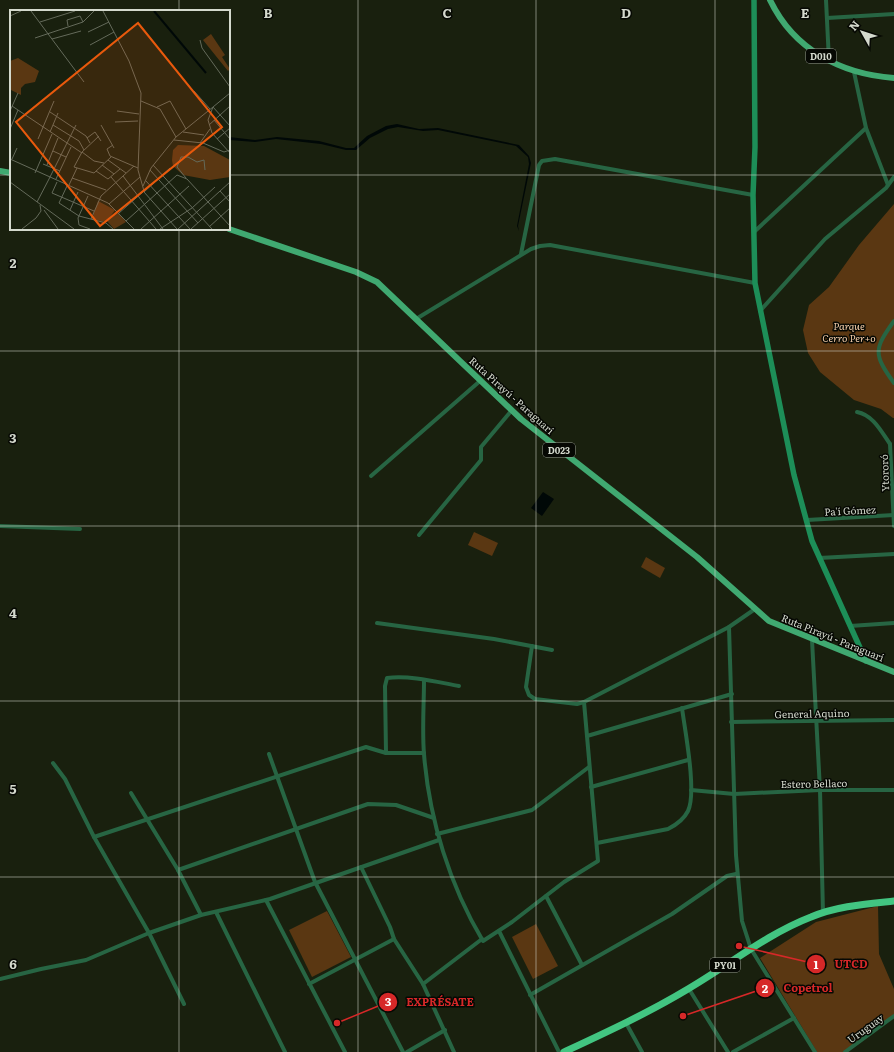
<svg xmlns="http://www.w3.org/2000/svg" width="894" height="1052" font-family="Literata,serif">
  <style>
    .green { fill: #5a3712 }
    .water { fill: #000807 }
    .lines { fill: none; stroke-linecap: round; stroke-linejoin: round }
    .street { stroke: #276543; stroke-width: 4 }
    .secondary { stroke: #1d8e58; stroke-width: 5.5 }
    .primary { stroke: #40a971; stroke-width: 6 }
    .highway { stroke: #42c581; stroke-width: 7 }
    .grid { fill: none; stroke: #d4d9cd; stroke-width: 1; stroke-opacity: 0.55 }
    .labels { text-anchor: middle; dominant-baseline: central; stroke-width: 3; stroke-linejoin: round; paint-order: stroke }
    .shield { fill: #060803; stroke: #969a90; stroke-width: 1 }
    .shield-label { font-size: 9px; font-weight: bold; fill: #d4d9cd }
    .park-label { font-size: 10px; font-style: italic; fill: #f4ceab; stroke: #060803 }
    .street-label { font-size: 10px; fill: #d4d9cd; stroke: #060803 }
    .inset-river { fill: none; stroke: #000807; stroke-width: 2 }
    .inset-road { fill: none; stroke: #646a5a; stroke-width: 1 }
    .view { fill: #e8590c; fill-opacity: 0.15; stroke: #e8590c; stroke-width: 2 }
    .inset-edge { fill: none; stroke: #d4d9cd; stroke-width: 2 }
    .grid-label { font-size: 13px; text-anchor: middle; font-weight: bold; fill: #d4d9cd; stroke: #060803; stroke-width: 3; stroke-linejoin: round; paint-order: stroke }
    .leader { fill: none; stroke: #d62828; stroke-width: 1.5 }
    .callout-dot { fill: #d62828; stroke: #060803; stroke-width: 1.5 }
    .mark-label { font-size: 12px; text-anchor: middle; font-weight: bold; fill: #fff }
    .callout-label { font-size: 11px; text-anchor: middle; font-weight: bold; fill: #d62828; stroke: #060803; stroke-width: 3; stroke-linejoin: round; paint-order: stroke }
  </style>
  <rect width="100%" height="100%" fill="#19200e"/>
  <g class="green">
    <polygon points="894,204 894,418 893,418 881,409 854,400 820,372 808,353 803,330 809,305 829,287 859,245"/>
    <polygon points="474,532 498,543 492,556 468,545"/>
    <polygon points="646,557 665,568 660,578 641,567"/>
    <polygon points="878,906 879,954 894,989 894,1015 843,1052 817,1052 760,958 816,922"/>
    <polygon points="327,911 351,957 312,977 289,930"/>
    <polygon points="536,924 558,966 533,979 512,937"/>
  </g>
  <g class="water">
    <polygon points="397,124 419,129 438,128 519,145 529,156 531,163 518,226 519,231 517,226 529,164 528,157 516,146 438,130 423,131 398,127 388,129 370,138 356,150 346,150 321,144 276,139 255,142 229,140 229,137 255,140 277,137 319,141 346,148 354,148 367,136 386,126"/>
    <polygon points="543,492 554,499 542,516 531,508"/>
  </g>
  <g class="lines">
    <g class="street">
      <polyline points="826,0 829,61"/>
      <polyline points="827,18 894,14"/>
      <polyline points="854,72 866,128 888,185"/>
      <polyline points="754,232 866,128"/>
      <polyline points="521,254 539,165 542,161 555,159 753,195"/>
      <polyline points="760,311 825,239 886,188 894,177"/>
      <polyline points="416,319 531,249 540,246 550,245 755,283"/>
      <path d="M894,321C874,349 873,354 894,383"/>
      <path d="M857,412C873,415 881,431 890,444"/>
      <polyline points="890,444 894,526"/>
      <polyline points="371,476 480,381"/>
      <polyline points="807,520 894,515"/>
      <polyline points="0,526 80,529"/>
      <polyline points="419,535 481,460 481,447 512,410"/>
      <polyline points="819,558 894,554"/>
      <polyline points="377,623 494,639 552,650"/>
      <polyline points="850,626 894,623"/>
      <polyline points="729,627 736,855 742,921 751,949 815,1052"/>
      <polyline points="812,640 820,790 823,913"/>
      <polyline points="532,646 526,687 529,695 535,699 577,704 584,702 729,627 755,609"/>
      <path d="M424,680C424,704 422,730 424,754C429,819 450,886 483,941L512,922L564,882L598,861L584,702"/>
      <polyline points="731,722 894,720"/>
      <polyline points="587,736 732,694"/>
      <path d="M386,753L385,686L387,678C410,675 437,682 459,686"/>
      <polyline points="269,754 315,882 403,1052"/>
      <polyline points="53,763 65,779 94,837 149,933 184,1004"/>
      <polyline points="591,787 688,760"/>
      <polyline points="691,790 734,794 820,790 894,790"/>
      <polyline points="131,793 178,870 201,915"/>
      <polyline points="437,834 532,810 589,767"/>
      <polyline points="94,837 366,747 386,753 424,753"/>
      <path d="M597,843L668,829C676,825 684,819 688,811C697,792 685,731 682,708"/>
      <polyline points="361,867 390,927 394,939 423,984 454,1052"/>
      <polyline points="178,870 368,804 396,805 434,818"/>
      <polyline points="546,896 582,965"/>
      <polyline points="266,900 345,1052"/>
      <polyline points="216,912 285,1052"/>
      <polyline points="499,931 559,1052"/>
      <polyline points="0,979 41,969 86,960 149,933 201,915 270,899 439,840"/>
      <polyline points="309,984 394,939"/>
      <polyline points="423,984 482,939"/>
      <polyline points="689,989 728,1052"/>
      <polyline points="530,995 672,914 727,876 736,874"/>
      <polyline points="626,1023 642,1052"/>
      <polyline points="407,1052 445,1030"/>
      <polyline points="733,1052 794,1018"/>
      <polyline points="845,1052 894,1016"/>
    </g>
    <polyline class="secondary" points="754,0 755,147 753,195 755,283 794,475 812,541 866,661"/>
    <g class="primary">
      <path d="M770,0C794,50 841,74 894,78"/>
      <polyline points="0,171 11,173"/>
      <polyline points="229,229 356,272 377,282 521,419 697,557 769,621 894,672"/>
    </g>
    <path class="highway" d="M564,1052C607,1032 648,1013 688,989C729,965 767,934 811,917C837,906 866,904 894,901"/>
  </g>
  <path class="grid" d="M179,0V11M358,0V1052M536,0V1052M715,0V1052M0,175H11M229,175H894M179,229V1052M0,351H894M0,526H894M0,701H894M0,877H894"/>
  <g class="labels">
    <g class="shield">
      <rect x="806" y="49" width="30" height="14" rx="3"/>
      <rect x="543" y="443" width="32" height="14" rx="3"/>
      <rect x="710" y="958" width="30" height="14" rx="3"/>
    </g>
    <g class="shield-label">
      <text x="821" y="56">D010</text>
      <text x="559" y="450">D023</text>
      <text x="725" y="965">PY01</text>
    </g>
    <g class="park-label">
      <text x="849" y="325">Parque<tspan x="849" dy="12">Cerro Per+o</tspan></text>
    </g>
    <g class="street-label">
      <text transform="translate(512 395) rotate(42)">Ruta Pirayú - Paraguarí</text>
      <text transform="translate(884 473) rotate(-92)">Ytororó</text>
      <text transform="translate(850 510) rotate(-3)">Pa'í Gómez</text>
      <text transform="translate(833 637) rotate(22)">Ruta Pirayú - Paraguarí</text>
      <text transform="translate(812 713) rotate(-1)">General Aquino</text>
      <text transform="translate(814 783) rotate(-1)">Estero Bellaco</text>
      <text transform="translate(865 1028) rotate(-36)">Uruguay</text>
    </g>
  </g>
  <g transform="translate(10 10)">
    <rect width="220" height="220" fill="#19200e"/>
    <path d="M201,24L215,45L212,47L220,59L218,61L193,30ZM8,48L29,61L25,72L15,74L11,78V85L1,80L0,51ZM168,135L194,136L220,150V167L200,170L173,165L163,156L162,150L163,140ZM88,191L105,200L96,212L82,209ZM108,202L116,212L104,219L97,211Z" fill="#5a3712"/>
    <path class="inset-river" d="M144,1L196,63"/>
    <path class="inset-road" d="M21,1L74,72M93,1L119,51L131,83L128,160L134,181L109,203M0,6L11,1M30,12L65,1M58,16L57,10L70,6L73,12M78,22L99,12M25,28L73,12L84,1M42,29L71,21M190,30L192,38L220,77M80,35L104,22M184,81L200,99M220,83L203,97L198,110L202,123L220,143M131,91L150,99L166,127M2,96L72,143M147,97L160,91L176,119M203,97L220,116M0,101L8,83M107,101L129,104M40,102L76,126L80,133M204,110L220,129M105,112L128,111M43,115L69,131L74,140M91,115L104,138M199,115L220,96M0,119L8,100M40,122L48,103M173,122L194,125M89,126L72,142L64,157L84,163L101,147M77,128L85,122L91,131M28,129L44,91M207,129L220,118M164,130L193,133L214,142L220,140M190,133L200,119M103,135L97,139L100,146L128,158M43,141L56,147M72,142L84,151L94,153M0,149L98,193L124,219M2,149L7,138M98,150L116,163M33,154L50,161M37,155L48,128M92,155L104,164M143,155L202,219M160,158L134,182L167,219M140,160L188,213M86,161L98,169L110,159M25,163L42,124M113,166L153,219M101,167L146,219M62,168L96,180M176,168L167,157L171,147H178L187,152L194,150L195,160M39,169L66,115M46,169L61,137M136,171L180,219M0,172L64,219M47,172L42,183L84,201M59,175L67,158M57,176L49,193L69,206L96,213L103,219M133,176L141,158L166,127L203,97M210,181L220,192M78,186L68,208L69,215L80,219M27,192L39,169M99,194L130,167M34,200L48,219M60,200L68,182M81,209L91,186L124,156M116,211L167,165L177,169L220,216M199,217L220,198M12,219L26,208L31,201L30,195M131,219L179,176M150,219L182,198L205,177M168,219L220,172M181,219L220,184"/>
    <path class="view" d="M128,13L212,117L90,216L6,112Z"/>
    <rect width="220" height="220" class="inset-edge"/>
  </g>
  <g class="grid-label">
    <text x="268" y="18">B</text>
    <text x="447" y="18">C</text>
    <text x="626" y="18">D</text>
    <text x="805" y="18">E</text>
    <text x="13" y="268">2</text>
    <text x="13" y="443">3</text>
    <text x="13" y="618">4</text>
    <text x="13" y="794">5</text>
    <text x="13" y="969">6</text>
  </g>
  <path class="leader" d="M739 946L816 964M683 1016L765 988M337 1023L388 1002"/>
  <g class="callout-dot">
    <circle cx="739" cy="946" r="4"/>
    <circle cx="683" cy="1016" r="4"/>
    <circle cx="337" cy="1023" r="4"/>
    <circle cx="816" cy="964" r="10"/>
    <circle cx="765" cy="988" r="10"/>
    <circle cx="388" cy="1002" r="10"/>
  </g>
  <g class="mark-label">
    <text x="816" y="969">1</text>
    <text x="765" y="993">2</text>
    <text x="388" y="1006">3</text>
  </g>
  <g class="callout-label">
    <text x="851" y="968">UTCD</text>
    <text x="808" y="992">Copetrol</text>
    <text x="440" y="1006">EXPRÉSATE</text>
  </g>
  <g transform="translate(862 32) rotate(309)" stroke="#060803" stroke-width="3" paint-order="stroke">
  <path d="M0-3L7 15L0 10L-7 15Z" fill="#d4d9cd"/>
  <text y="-6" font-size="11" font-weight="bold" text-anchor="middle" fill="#d4d9cd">N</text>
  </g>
</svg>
